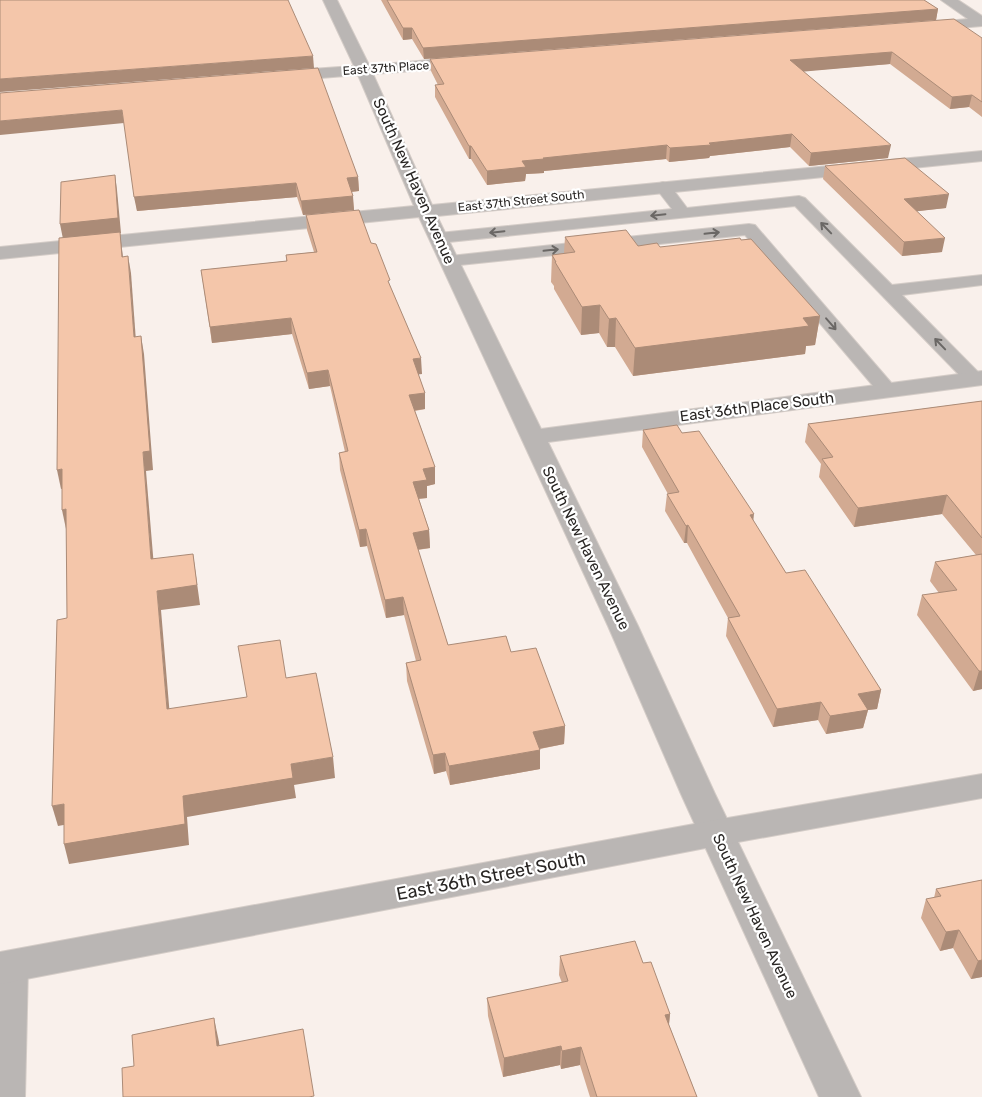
<svg xmlns="http://www.w3.org/2000/svg" width="982" height="1097" font-family="Rubik,sans-serif">
  <style>
    .lines { fill: none; stroke-linecap: round; stroke-linejoin: round }
    .service-casing { stroke: #d4ccc7; stroke-width: 2 }
    .minor-casing { stroke: #d4ccc7; stroke-width: 2 }
    .tertiary-casing { stroke: #d4ccc7; stroke-width: 2 }
    .service { fill: #bab6b4; fill-rule: evenodd }
    .minor { fill: #bab6b4; fill-rule: evenodd }
    .tertiary { fill: #bab6b4; fill-rule: evenodd }
    .wall { fill: #d2aa92 }
    .shaded-wall { fill: #ab8b77 }
    .building { fill: #f4c6aa; stroke: #ab8b77 }
    .oneway { stroke: #6a6765 }
    .labels { text-anchor: middle; dominant-baseline: central; stroke-width: 4.5; stroke-linejoin: round; paint-order: stroke }
    .far-street-label { font-size: 12px; fill: #292624; stroke: #fff }
    .street-label { font-size: 15px; fill: #292624; stroke: #fff }
    .near-street-label { font-size: 18px; fill: #292624; stroke: #fff }
  </style>
  <rect width="100%" height="100%" fill="#f9f0eb"/>
  <g class="lines">
    <defs>
      <g id="service">
        <polygon points="663,182 669,184 687,208 799,196 805,198 892,285 982,275 982,285 902,295 981,375 982,382 974,385 967,383 795,206 439,243 433,242 430,238 433,234 439,233 672,209 655,187 657,184"/>
        <polygon points="749,224 755,225 894,386 897,390 894,394 887,396 880,394 745,235 450,266 444,265 441,261 444,257 450,256"/>
      </g>
      <g id="minor">
        <polygon points="323,0 337,0 369,65 467,57 472,59 475,62 472,65 467,67 373,74 432,205 982,151 982,161 437,216 541,429 982,371 982,385 548,442 638,626 715,794 861,1097 819,1097 681,794 608,626 419,217 0,259 0,247 414,206 358,75 283,81 277,79 275,76 277,73 283,71 354,66"/>
        <polygon points="941,0 958,0 982,16 982,26 924,31 919,30 917,27 919,24 924,23 968,19"/>
        <polygon points="9,951 22,956 28,967 25,1097 0,1097 0,954"/>
      </g>
      <polygon id="tertiary" points="982,774 982,798 716,846 0,984 0,952 716,820"/>
    </defs>
    <use href="#service" class="service-casing"/>
    <use href="#minor" class="minor-casing"/>
    <use href="#tertiary" class="tertiary-casing"/>
    <use href="#service" class="service"/>
    <use href="#minor" class="minor"/>
    <use href="#tertiary" class="tertiary"/>
  </g>
  <g class="wall">
    <polygon points="381,0 924,0 938,9 936,20 424,59 412,39 403,40"/>
    <polygon points="982,38 982,117 969,107 950,109 890,64 803,71 888,158 809,166 790,147 710,156 709,158 669,162 666,159 544,171 544,173 526,174 525,181 487,185 471,159 469,159 435,97 435,85 438,85 431,71 430,59"/>
    <polygon points="0,93 358,177 359,191 352,192 354,210 303,215 297,197 137,211 124,123"/>
    <polygon points="825,166 946,208 917,211 942,252 902,256 823,179"/>
    <polygon points="306,215 371,243 390,286 422,374 418,374 425,393 425,409 415,411 435,467 435,484 427,486 427,498 419,499 429,530 430,548 418,550 448,645 511,652 565,726 564,744 540,749 540,769 450,785 446,771 434,774 407,681 406,663 416,661 404,615 386,618 367,546 360,547 340,470 339,453 345,452 330,386 309,389 292,334 212,343 201,270 286,261 286,255 314,252 307,230"/>
    <polygon points="565,237 638,246 660,247 820,316 815,345 806,346 805,354 633,376 615,347 607,347 599,333 581,335 554,289 554,286 551,282 552,255 564,253"/>
    <polygon points="982,401 982,689 973,691 917,615 922,595 939,593 930,581 935,562 976,555 942,514 854,527 819,477 821,464 805,442 808,424"/>
    <polygon points="643,430 682,433 753,521 786,573 881,690 877,709 868,710 863,728 826,734 818,720 773,727 726,636 728,618 687,543 684,543 665,511 667,494 668,494 642,447"/>
    <polygon points="982,880 982,977 971,979 953,948 940,951 921,918 926,899 934,898 936,889"/>
    <polygon points="560,956 643,963 670,1014 669,1025 697,1097 590,1097 580,1065 561,1069 560,1065 503,1077 488,1016 487,998 562,983 559,975"/>
  </g>
  <g class="shaded-wall">
    <polygon points="938,9 936,20 424,59 423,48"/>
    <polygon points="403,28 412,28 412,39 403,40"/>
    <polygon points="892,52 890,64 788,73 790,60"/>
    <polygon points="313,56 314,68 0,92 0,79"/>
    <polygon points="972,95 969,107 950,109 952,97"/>
    <polygon points="122,110 124,123 0,135 0,121"/>
    <polygon points="792,134 790,147 710,156 709,158 669,162 670,148 709,143"/>
    <polygon points="667,145 666,159 544,171 544,173 526,174 525,181 487,185 487,171 522,161 543,158"/>
    <polygon points="891,145 888,158 809,166 811,153"/>
    <rect x="469" y="146" width="2" height="13"/>
    <polygon points="115,175 117,190 121,233 120,233 125,273 63,239 60,224"/>
    <polygon points="358,177 359,191 348,192 347,178"/>
    <polygon points="296,183 297,197 137,211 134,197"/>
    <polygon points="949,194 946,208 902,213 904,199"/>
    <polygon points="353,196 354,210 303,215 301,201"/>
    <polygon points="945,238 942,252 902,256 904,242"/>
    <polygon points="128,256 131,273 137,355 134,337"/>
    <polygon points="600,305 599,333 581,335 582,307"/>
    <polygon points="820,316 815,345 806,346 805,354 633,376 635,348 803,318"/>
    <polygon points="291,318 292,334 212,343 210,327"/>
    <polygon points="616,318 615,347 607,347 609,319"/>
    <polygon points="141,336 144,354 153,470 146,471 155,579 151,559 143,452"/>
    <polygon points="421,358 422,374 414,375 413,359"/>
    <polygon points="328,370 330,386 309,389 307,373"/>
    <polygon points="425,393 425,409 410,411 409,395"/>
    <polygon points="435,467 435,484 427,486 427,498 414,499 413,482 423,469"/>
    <polygon points="62,469 66,488 61,489 57,470"/>
    <polygon points="947,495 942,514 854,527 858,508"/>
    <polygon points="66,509 66,529 62,510"/>
    <polygon points="754,514 752,532 750,515"/>
    <polygon points="688,525 687,543 684,543 686,526"/>
    <polygon points="366,529 367,546 360,547 359,530"/>
    <polygon points="429,530 430,548 414,550 413,533"/>
    <polygon points="193,554 200,605 161,610 171,729 167,709 157,591"/>
    <polygon points="403,597 404,615 386,618 385,600"/>
    <polygon points="979,671 982,671 982,689 973,691"/>
    <polygon points="881,690 877,709 868,710 863,728 826,734 830,716 858,694"/>
    <polygon points="821,702 818,720 773,727 777,709"/>
    <polygon points="565,726 564,744 533,750 533,732"/>
    <polygon points="540,750 540,769 450,785 449,766"/>
    <polygon points="445,753 446,771 434,774 433,755"/>
    <polygon points="333,757 335,778 294,785 296,798 187,817 189,845 69,864 64,844 183,796 291,764"/>
    <polygon points="64,804 69,824 58,826 52,806"/>
    <polygon points="959,930 953,948 940,951 946,932"/>
    <polygon points="982,960 982,977 971,979 978,961"/>
    <polygon points="670,1014 668,1033 665,1015"/>
    <polygon points="214,1018 219,1042 222,1069 217,1046"/>
    <polygon points="561,1046 560,1065 503,1077 504,1058"/>
    <polygon points="581,1047 580,1065 561,1069 562,1051"/>
  </g>
  <g class="building">
    <polygon points="0,0 288,0 313,56 0,79"/>
    <polygon points="387,0 924,0 938,9 423,48 412,28 403,28"/>
    <polygon points="954,19 982,38 982,102 972,95 952,97 892,52 790,60 891,145 811,153 792,134 709,143 711,145 670,148 667,145 543,158 544,159 522,161 526,167 487,171 471,146 469,146 435,85 444,84 430,59"/>
    <polygon points="318,68 358,177 347,178 353,196 301,201 296,183 134,197 122,110 0,121 0,93"/>
    <polygon points="905,158 949,194 904,199 945,238 904,242 825,166"/>
    <polygon points="115,175 118,218 60,224 61,182"/>
    <polygon points="359,210 371,243 376,244 390,280 388,281 421,358 413,359 425,393 409,395 435,467 423,469 427,480 413,482 429,530 413,533 448,645 506,636 511,652 536,648 565,726 533,732 540,750 449,766 445,753 433,755 406,663 421,660 403,597 385,600 366,529 359,530 339,453 348,451 328,370 307,373 291,318 210,327 201,270 287,261 286,255 317,252 306,215"/>
    <polygon points="626,230 638,246 657,243 660,247 740,238 741,240 751,239 820,316 803,318 809,326 635,348 616,318 609,319 600,305 582,307 555,262 556,262 552,255 575,252 565,237"/>
    <polygon points="120,232 122,257 128,256 134,337 141,336 150,451 143,452 151,559 193,554 197,585 157,591 167,709 247,697 238,646 280,640 286,678 316,673 333,757 291,764 293,778 183,796 185,824 64,844 64,804 52,806 57,620 67,618 66,509 62,510 62,469 57,470 59,238"/>
    <polygon points="982,401 982,538 947,495 858,508 822,459 833,457 808,424"/>
    <polygon points="677,425 682,433 699,431 754,514 750,515 786,573 805,570 881,690 858,694 868,710 830,716 821,702 777,709 728,618 740,616 688,525 686,526 667,494 679,492 643,430"/>
    <polygon points="982,554 982,671 979,671 922,595 957,590 935,562"/>
    <polygon points="982,880 982,960 978,961 959,930 946,932 926,899 941,896 936,889"/>
    <polygon points="635,941 643,963 651,962 670,1014 665,1015 697,1097 597,1097 581,1047 562,1051 561,1046 504,1058 487,998 568,981 560,956"/>
    <polygon points="214,1018 217,1046 303,1029 314,1096 309,1097 123,1097 122,1068 134,1066 132,1035"/>
  </g>
  <defs><path id="oneway-shaft" d="M-6 0H5M1.5-3L5.5 0L1.5 3" fill="none" stroke-width="1.6" stroke-linecap="round" stroke-linejoin="round" transform="scale(1.25)"/></defs>
  <g class="oneway">
    <use href="#oneway-shaft" transform="translate(658 215) rotate(174)"/>
    <use href="#oneway-shaft" transform="translate(826 228) rotate(-134)"/>
    <use href="#oneway-shaft" transform="translate(497 232) rotate(174)"/>
    <use href="#oneway-shaft" transform="translate(712 233) rotate(-6)"/>
    <use href="#oneway-shaft" transform="translate(551 250) rotate(-6)"/>
    <use href="#oneway-shaft" transform="translate(831 324) rotate(49)"/>
    <use href="#oneway-shaft" transform="translate(940 344) rotate(-134)"/>
  </g>
  <g class="labels">
    <g class="far-street-label">
      <text transform="translate(386 68) rotate(-4)">East 37th Place</text>
      <text transform="translate(521 201) rotate(-6)">East 37th Street South</text>
    </g>
    <g class="street-label">
      <text transform="translate(414 181) rotate(66)">South New Haven Avenue</text>
      <text transform="translate(757 407) rotate(-7)">East 36th Place South</text>
      <text transform="translate(586 548) rotate(64)">South New Haven Avenue</text>
      <text transform="translate(755 916) rotate(65)">South New Haven Avenue</text>
    </g>
    <g class="near-street-label">
      <text transform="translate(491 876) rotate(-11)">East 36th Street South</text>
    </g>
  </g>
</svg>
